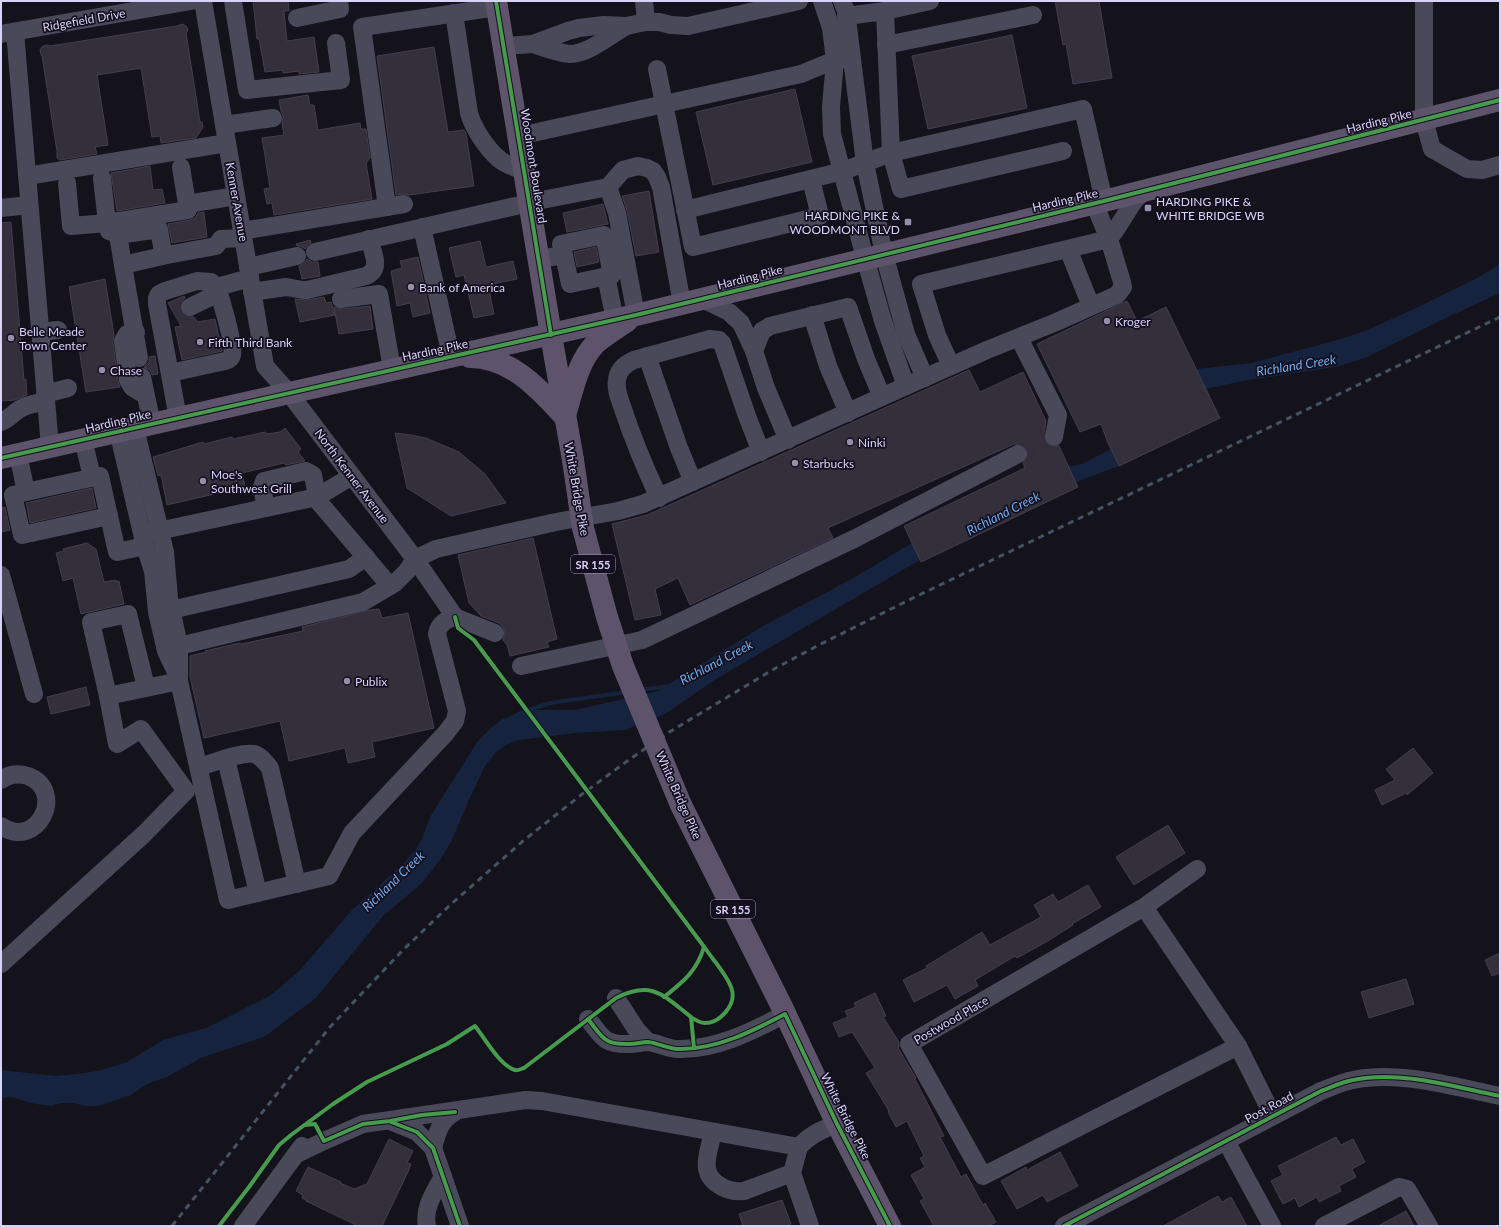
<svg xmlns="http://www.w3.org/2000/svg" width="1501" height="1227" font-family="Lato,sans-serif">
  <style>
    .water { fill: #15233e }
    .lines { fill: none; stroke-linecap: round; stroke-linejoin: round }
    .stream { stroke: #15233e; stroke-width: 4 }
    .building { fill: #33303c; stroke: #423e4d }
    .minor-tunnel { stroke: #322f3b; stroke-width: 18; stroke-dasharray: 18 9; stroke-linecap: butt }
    .minor { stroke: #4a495a; stroke-width: 18 }
    .major { stroke: #5d536b; stroke-width: 22 }
    .rail { stroke: #445361; stroke-width: 3; stroke-dasharray: 6 5; stroke-linecap: butt }
    .major-bridge { stroke: #5d536b; stroke-width: 22 }
    .cycleway-casing { stroke: #130f1e; stroke-width: 6 }
    .cycleway { stroke: #469c4c; stroke-width: 4 }
    .poi-dot { fill: #948fab; stroke: #130f1e; stroke-width: 1.5 }
    .labels { text-anchor: middle; dominant-baseline: central; stroke-width: 3.5; stroke-linejoin: round; paint-order: stroke }
    .shield { fill: #130f1e; stroke: #9e98b7; stroke-width: 1 }
    .shield-label { font-size: 11px; font-weight: bold; fill: #d9d3f9 }
    .street-label { font-size: 12px; fill: #d9d3f9; stroke: #130f1e }
    .poi-label { font-size: 12px; fill: #d9d3f9; stroke: #130f1e; text-anchor: start }
    .water-label { font-size: 13px; font-style: italic; fill: #6fabeb; stroke: #130f1e }
  </style>
  <rect width="100%" height="100%" fill="#14121a"/>
  <g class="water">
    <polygon points="1500,264 1500,293 1446,318 1365,358 1335,367 1243,381 1206,389 1196,369 1251,363 1337,340 1365,331 1418,307 1477,278"/>
    <polygon points="1111,449 1119,466 1076,482 1068,467 1082,464"/>
    <polygon points="912,543 920,560 716,679 665,714 625,730 576,733 519,740 508,744 496,752 485,766 469,800 451,842 440,860 422,883 383,916 316,998 264,1037 201,1058 167,1077 147,1084 131,1095 98,1106 85,1106 74,1103 61,1103 51,1106 35,1104 11,1097 1,1098 1,1070 56,1076 85,1073 102,1070 127,1062 163,1040 206,1028 271,995 299,971 352,910 406,861 420,843 430,817 477,742 492,727 501,720 521,711 537,710 575,710 658,691 763,626 855,577"/>
  </g>
  <g class="lines">
    <g class="stream">
      <polyline points="640,690 669,686"/>
      <polyline points="522,712 550,703 627,692"/>
    </g>
  </g>
  <g class="building">
    <polygon points="253,1 288,1 289,11 284,11 287,41 314,37 319,72 299,74 299,71 283,73 283,70 265,72 259,39 257,39"/>
    <polygon points="1055,1 1099,1 1112,78 1073,84 1066,44 1063,45"/>
    <polygon points="183,24 187,27 188,31 186,33 200,122 202,122 203,127 196,138 161,143 160,136 152,137 141,68 97,75 108,145 95,147 97,154 60,160 57,158 57,151 42,56 41,55 40,50 43,46 48,45 50,46 177,26"/>
    <polygon points="1012,35 1027,108 928,129 912,56"/>
    <polygon points="434,47 448,132 464,130 466,133 474,186 409,195 403,194 396,195 377,56"/>
    <polygon points="795,89 812,162 713,185 696,112"/>
    <polygon points="308,95 310,105 314,105 318,130 360,123 361,129 366,129 370,158 366,163 372,199 274,215 272,203 267,204 264,189 270,188 262,138 284,135 282,123 283,116 281,111 279,100"/>
    <polygon points="150,166 153,190 162,189 165,203 117,211 111,173"/>
    <polygon points="649,191 659,252 636,256 627,211 622,196"/>
    <polygon points="603,204 608,224 567,232 563,213"/>
    <polygon points="204,212 207,237 172,243 168,224 190,220 195,218 198,213"/>
    <polygon points="11,222 24,380 26,379 27,395 15,400 1,401 1,223"/>
    <polygon points="310,240 311,243 308,245 305,249 300,246 297,246 296,244"/>
    <polygon points="480,241 486,267 513,261 517,279 488,285 494,314 474,318 464,275 456,277 449,248"/>
    <polygon points="596,247 599,262 577,267 574,252"/>
    <polygon points="418,257 430,313 413,317 410,303 397,306 391,271 402,268 400,261"/>
    <polygon points="307,259 312,262 318,262 320,276 302,279 299,266 304,263"/>
    <polygon points="105,279 114,335 113,342 118,381 120,387 86,392 69,287"/>
    <polygon points="184,296 185,298 181,301 180,307 180,311 184,315 189,317 194,317 197,322 215,319 222,351 182,360 175,327 181,326 168,303"/>
    <polygon points="324,297 326,303 331,302 335,315 300,322 295,299 307,300"/>
    <polygon points="1127,301 1137,321 1166,307 1220,418 1119,466 1108,443 1101,424 1080,432 1037,344"/>
    <polygon points="370,306 373,329 339,334 334,307 342,309"/>
    <polygon points="155,356 158,374 152,375 150,370 144,367 149,362 149,357"/>
    <polygon points="969,370 980,392 1023,372 1046,421 1044,435 1044,441 1048,445 1052,447 1059,446 1078,487 921,562 904,526 1025,468 1023,463 1027,459 1028,454 1027,450 1023,445 1014,444 828,528 833,538 690,605 678,578 655,589 661,615 635,620 612,524 647,515"/>
    <polygon points="285,428 301,449 298,452 305,461 286,465 284,463 242,473 245,487 167,505 161,475 158,476 153,457 203,442 204,444 232,437 233,439 265,432 267,434 280,432"/>
    <polygon points="395,433 411,435 426,438 459,452 485,474 506,503 451,516 407,488"/>
    <polygon points="92,488 96,508 30,523 26,503"/>
    <polygon points="5,507 10,530 1,532 1,508"/>
    <polygon points="533,538 557,639 547,642 549,647 510,656 507,645 503,640 505,632 503,627 499,623 481,616 469,603 458,555"/>
    <polygon points="87,543 96,549 104,582 116,580 116,582 119,581 124,604 81,614 73,578 63,581 56,553 64,551 63,549"/>
    <polygon points="379,609 382,618 408,613 434,728 372,742 375,757 348,763 345,748 289,761 280,721 204,738 190,677 190,656 206,652 205,651 240,643 241,644 303,631 302,627 370,610"/>
    <polygon points="86,687 90,705 51,714 47,697"/>
    <polygon points="1413,748 1433,773 1407,795 1406,793 1382,805 1375,790 1395,780 1386,769"/>
    <polygon points="1168,825 1185,853 1134,885 1116,857"/>
    <polygon points="1088,885 1101,907 1072,924 1073,925 1046,942 1017,958 1015,956 975,980 978,986 955,999 947,985 914,1002 903,980 927,968 926,966 982,932 990,945 1041,917 1034,905 1053,894 1058,902"/>
    <polygon points="1500,953 1500,973 1492,976 1485,960"/>
    <polygon points="1406,979 1414,1004 1369,1018 1361,992"/>
    <polygon points="875,993 886,1016 883,1017 899,1042 899,1047 898,1048 916,1078 915,1079 944,1136 940,1137 961,1177 966,1174 983,1205 985,1203 996,1222 989,1226 934,1226 920,1201 924,1199 911,1175 925,1167 920,1158 924,1156 907,1121 896,1127 888,1112 889,1111 866,1073 875,1068 852,1032 839,1037 833,1023 848,1017 845,1011 856,1007 854,1003"/>
    <polygon points="1336,1137 1341,1145 1353,1139 1365,1162 1352,1169 1356,1177 1339,1186 1341,1191 1319,1202 1317,1197 1299,1207 1295,1198 1283,1204 1271,1181 1283,1175 1278,1166"/>
    <polygon points="389,1139 413,1151 407,1163 411,1164 408,1172 382,1226 358,1226 306,1201 306,1200 302,1198 303,1195 296,1191 308,1167 341,1182 340,1183 354,1189 367,1184"/>
    <polygon points="1060,1152 1078,1186 1047,1202 1043,1195 1017,1209 1001,1181 1026,1167 1027,1170"/>
    <polygon points="1218,1196 1222,1202 1231,1197 1247,1226 1163,1226"/>
    <polygon points="782,1200 791,1224 784,1226 743,1226 739,1214"/>
    <polygon points="1406,1211 1414,1226 1378,1226"/>
  </g>
  <g class="lines">
    <g class="minor-tunnel">
      <polyline points="175,315 190,307"/>
      <polyline points="1018,454 1054,437"/>
    </g>
    <g class="minor">
      <polyline points="203,1 265,366 289,393 415,559 455,617 495,633"/>
      <polyline points="233,1 247,90 341,80 336,43"/>
      <polyline points="644,1 646,22"/>
      <polyline points="822,1 831,28 835,60 831,107 832,134 865,258 883,321 906,386"/>
      <polyline points="842,1 846,11 865,163 884,254 906,334 925,378"/>
      <polyline points="1424,1 1424,120 1432,149 1467,169 1482,170 1500,165"/>
      <polyline points="885,11 930,1"/>
      <path d="M454,13L469,113C473,128 487,149 499,159C506,165 516,168 524,171"/>
      <polyline points="846,16 885,11 891,153 901,189 1063,151"/>
      <polyline points="297,18 340,9 339,1"/>
      <polyline points="15,32 50,447"/>
      <polyline points="1,34 191,1"/>
      <path d="M533,44C545,48 558,53 570,54C588,54 611,35 626,26"/>
      <polyline points="886,45 1033,15"/>
      <polyline points="504,46 533,44 568,31 579,28 604,25 626,26 646,22 659,22 671,25 688,26 799,1"/>
      <polyline points="657,69 693,247 820,216 811,179"/>
      <polyline points="224,125 273,118"/>
      <polyline points="519,136 801,74 835,60 845,59"/>
      <polyline points="27,176 227,143"/>
      <polyline points="102,178 107,223 109,231 112,232"/>
      <polyline points="67,183 71,226 107,223 188,210 181,167"/>
      <polyline points="608,187 617,213 636,315"/>
      <polyline points="187,204 236,196"/>
      <polyline points="387,207 362,27 497,7"/>
      <polyline points="1,208 29,205"/>
      <polyline points="685,210 843,171 891,153 1083,109 1104,201"/>
      <polyline points="422,227 451,356"/>
      <polyline points="242,231 404,204"/>
      <polyline points="1068,249 1091,306"/>
      <polyline points="315,252 542,200 608,187 623,170 638,166 647,168 653,171 657,177 661,187 682,304"/>
      <polyline points="167,255 123,265 118,235 159,229 163,252 167,255 216,246 221,239 243,238"/>
      <polyline points="539,259 564,255 570,284 612,275 604,235 561,244 564,255"/>
      <polyline points="123,265 139,358"/>
      <polyline points="248,267 297,256"/>
      <polyline points="606,276 615,320"/>
      <polyline points="217,287 250,278"/>
      <path d="M252,292L286,287L303,290H307L366,276C382,269 373,253 369,239"/>
      <polyline points="341,299 379,294 392,369"/>
      <polyline points="702,299 729,312 741,323 754,351 766,388 788,440"/>
      <polyline points="190,307 219,293"/>
      <polyline points="812,315 828,366 848,413"/>
      <polyline points="40,332 58,330"/>
      <polyline points="136,332 127,334 123,341 128,380 132,387 145,395"/>
      <polyline points="1019,338 1058,415 1054,437"/>
      <polyline points="754,351 762,331 770,326 848,307 866,359 882,397"/>
      <polyline points="647,356 679,448 693,482"/>
      <polyline points="951,366 937,335 921,284 1109,239 1117,228 1134,201 1147,189"/>
      <path d="M170,373L225,361C229,360 231,359 232,355C235,344 221,300 217,287L211,282L197,281L165,291L159,294L157,298V304L178,418"/>
      <polyline points="142,377 152,424"/>
      <polyline points="45,394 68,388"/>
      <path d="M1,422C9,419 13,413 20,409C28,404 37,403 46,402"/>
      <path d="M135,428L165,552L169,598L179,646V681L228,900L329,876L352,833L445,734L455,721L457,711L437,634C439,623 446,620 455,617"/>
      <polyline points="118,431 145,546 153,571 157,612 166,651 177,674"/>
      <polyline points="83,439 92,477"/>
      <polyline points="18,454 26,492 100,476 117,552 145,546"/>
      <polyline points="26,492 13,495 22,535 109,516"/>
      <path d="M659,498C646,470 634,442 624,412C621,402 615,391 617,380C618,370 625,364 634,360L710,339L719,340L722,343L747,416L761,452"/>
      <polyline points="266,508 262,487 264,481 306,471 313,475 318,501 390,586"/>
      <polyline points="149,533 317,497 352,476"/>
      <polyline points="1,575 34,694"/>
      <polyline points="171,610 349,569 366,557"/>
      <polyline points="179,646 363,602 395,583 407,571 415,559 436,549 556,522 618,511 643,504 906,386 987,350 1054,323 1117,295 1123,287 1122,282 1109,239 1094,203"/>
      <polyline points="521,666 642,640 854,539 1018,454"/>
      <polyline points="146,687 128,614 91,622 108,696 179,681"/>
      <polyline points="226,759 258,893"/>
      <path d="M199,767C214,763 239,752 254,754C261,756 266,763 270,768L297,884"/>
      <path d="M1,780C9,774 18,773 28,776C67,791 37,851 1,826"/>
      <polyline points="1144,907 1238,1046 983,1176 909,1044 1144,907 1197,869"/>
      <polyline points="1,964 144,834 186,791 141,729 117,744 108,696"/>
      <polyline points="616,998 636,1029 648,1042"/>
      <path d="M588,1019C603,1038 604,1045 630,1044C636,1044 642,1042 648,1042C658,1043 668,1049 678,1049C716,1050 753,1031 785,1014"/>
      <polyline points="1238,1046 1273,1116"/>
      <polyline points="390,1121 417,1132 433,1148 460,1226"/>
      <path d="M713,1132C711,1143 705,1157 707,1169C710,1184 729,1193 744,1191L792,1173"/>
      <polyline points="1226,1141 1272,1226"/>
      <polyline points="799,1147 792,1173 810,1226"/>
      <path d="M433,1148C437,1133 440,1120 455,1112"/>
      <path d="M295,1155L324,1141L363,1124L526,1100L542,1101L799,1147C809,1135 823,1129 837,1124"/>
      <polyline points="243,1226 302,1146"/>
      <path d="M427,1226C423,1207 435,1192 443,1176"/>
      <path d="M1064,1226L1321,1091C1332,1087 1342,1082 1353,1080C1400,1070 1454,1087 1500,1096"/>
      <polyline points="1324,1226 1399,1187 1407,1189 1429,1226"/>
    </g>
    <g class="major">
      <polyline points="496,1 551,335 573,460"/>
      <path d="M470,357C511,357 539,389 565,417"/>
      <path d="M566,412C573,389 578,361 596,343C605,335 617,328 627,321"/>
      <polyline points="1,458 636,315 1104,201 1500,100"/>
      <polyline points="681,805 782,1007 837,1124 890,1226"/>
    </g>
    <polyline class="rail" points="172,1226 330,1027 403,950 449,906 523,841 581,795 630,759 671,731 774,669 817,646 915,597 1500,317"/>
    <polyline class="major-bridge" points="573,460 583,528 607,617 623,666 681,805"/>
    <defs>
      <g id="cycleway">
        <polyline points="496,1 551,335"/>
        <polyline points="1,458 636,315 1104,201 1500,100"/>
        <path d="M455,617L458,628L474,640L705,948C713,960 729,977 732,990C736,1005 720,1023 705,1023C700,1023 695,1020 691,1017L694,1048"/>
        <path d="M664,997C683,982 697,971 704,947"/>
        <path d="M588,1019C603,1038 604,1045 630,1044C636,1044 642,1042 648,1042C658,1043 668,1049 678,1049C716,1050 753,1031 785,1014L837,1124L890,1226"/>
        <polyline points="391,1122 417,1132 433,1148 460,1226"/>
        <polyline points="305,1125 315,1124 324,1141 363,1124 390,1121 422,1115 455,1112"/>
        <path d="M219,1226L249,1187L279,1145L291,1135L333,1104L367,1082L447,1044L475,1026C484,1037 500,1066 515,1070C517,1071 521,1069 524,1068L616,998C652,980 663,995 691,1017"/>
        <path d="M1064,1226L1321,1091C1332,1087 1342,1082 1353,1080C1400,1070 1454,1087 1500,1096"/>
      </g>
    </defs>
    <use href="#cycleway" class="cycleway-casing"/>
    <use href="#cycleway" class="cycleway"/>
  </g>
  <g class="poi-dot">
    <rect x="1144" y="204" width="8" height="8" rx="2"/>
    <rect x="904" y="218" width="8" height="8" rx="2"/>
    <circle cx="411" cy="287" r="4"/>
    <circle cx="1107" cy="321" r="4"/>
    <circle cx="11" cy="338" r="4"/>
    <circle cx="200" cy="342" r="4"/>
    <circle cx="102" cy="370" r="4"/>
    <circle cx="850" cy="442" r="4"/>
    <circle cx="795" cy="463" r="4"/>
    <circle cx="203" cy="481" r="4"/>
    <circle cx="347" cy="681" r="4"/>
  </g>
  <g class="labels">
    <g class="shield">
      <rect x="571" y="555" width="44" height="18" rx="3"/>
      <rect x="711" y="900" width="44" height="18" rx="3"/>
    </g>
    <g class="shield-label">
      <text x="593" y="564">SR 155</text>
      <text x="733" y="909">SR 155</text>
    </g>
    <g class="street-label">
      <text transform="translate(84 20) rotate(-10)">Ridgefield Drive</text>
      <text transform="translate(1379 121) rotate(-14)">Harding Pike</text>
      <text transform="translate(534 166) rotate(81)">Woodmont Boulevard</text>
      <text transform="translate(1065 200) rotate(-13)">Harding Pike</text>
      <text transform="translate(237 202) rotate(80)">Kenner Avenue</text>
      <text transform="translate(750 277) rotate(-14)">Harding Pike</text>
      <text transform="translate(435 350) rotate(-12)">Harding Pike</text>
      <text transform="translate(118 421) rotate(-13)">Harding Pike</text>
      <text transform="translate(352 476) rotate(53)">North Kenner Avenue</text>
      <text transform="translate(577 489) rotate(80)">White Bridge Pike</text>
      <text transform="translate(679 795) rotate(66)">White Bridge Pike</text>
      <text transform="translate(951 1020) rotate(-30)">Postwood Place</text>
      <text transform="translate(1269 1107) rotate(-28)">Post Road</text>
      <text transform="translate(846 1116) rotate(63)">White Bridge Pike</text>
    </g>
    <g class="poi-label">
      <text x="1156" y="201">HARDING PIKE &amp;<tspan x="1156" dy="14">WHITE BRIDGE WB</tspan></text>
      <text x="900" y="215" text-anchor="end">HARDING PIKE &amp;<tspan x="900" dy="14">WOODMONT BLVD</tspan></text>
      <text x="419" y="287">Bank of America</text>
      <text x="1115" y="321">Kroger</text>
      <text x="19" y="331">Belle Meade<tspan x="19" dy="14">Town Center</tspan></text>
      <text x="208" y="342">Fifth Third Bank</text>
      <text x="110" y="370">Chase</text>
      <text x="858" y="442">Ninki</text>
      <text x="803" y="463">Starbucks</text>
      <text x="211" y="474">Moe's<tspan x="211" dy="14">Southwest Grill</tspan></text>
      <text x="355" y="681">Publix</text>
    </g>
    <g class="water-label">
      <text transform="translate(1296 365) rotate(-9)">Richland Creek</text>
      <text transform="translate(1003 513) rotate(-27)">Richland Creek</text>
      <text transform="translate(716 662) rotate(-28)">Richland Creek</text>
      <text transform="translate(393 881) rotate(-44)">Richland Creek</text>
    </g>
  </g>
  <rect width="1501" height="1227" fill="none" stroke="#d9d3f9" stroke-width="4"/>
</svg>
